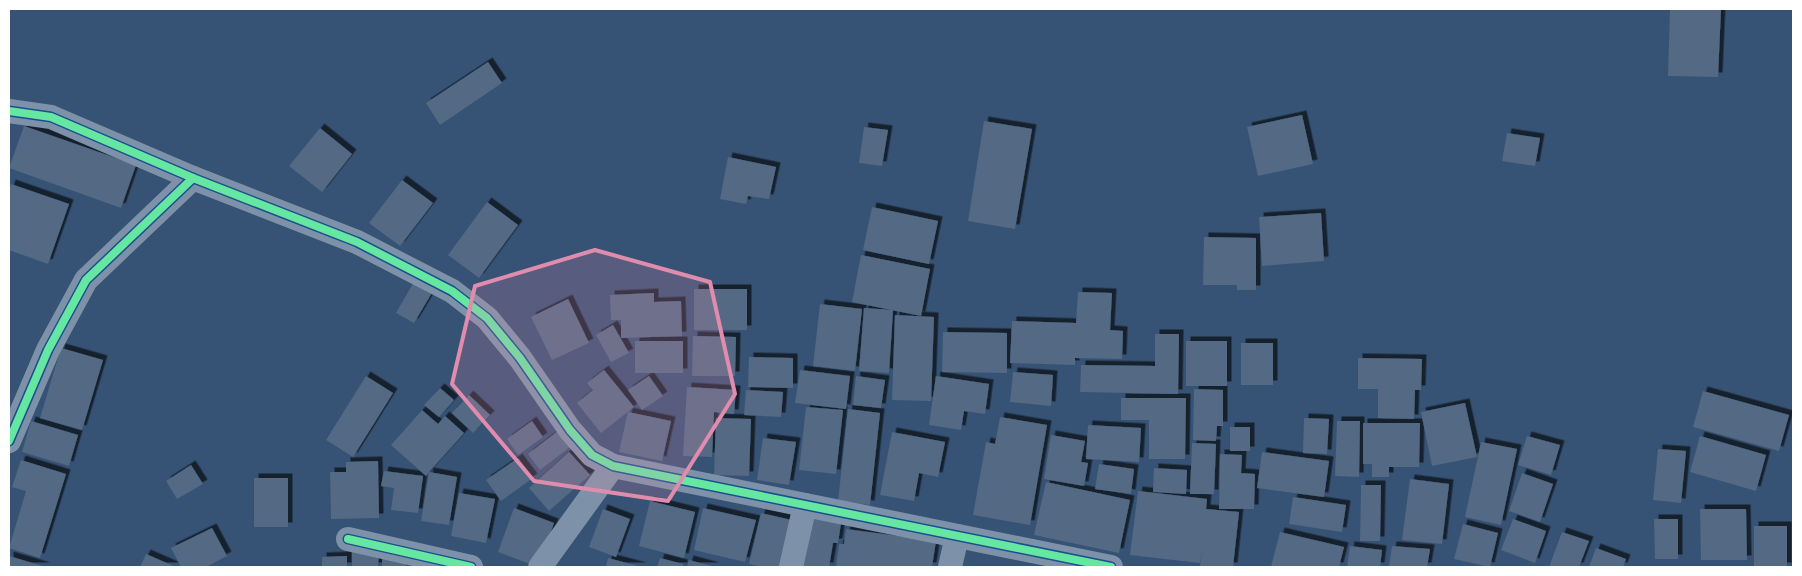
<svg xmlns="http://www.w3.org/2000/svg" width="1802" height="576" font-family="'Exo 2',sans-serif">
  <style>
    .building { fill: #526984; filter: url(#shadow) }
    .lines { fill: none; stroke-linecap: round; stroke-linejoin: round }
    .street { stroke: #7d92a8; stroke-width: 24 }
    .cycleway-casing { stroke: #1b4f8f; stroke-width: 11 }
    .cycleway { stroke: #66e7a1; stroke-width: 8 }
    .marked { fill: #e08cad; fill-opacity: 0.2; stroke: #e08cad; stroke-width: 4; stroke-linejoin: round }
  </style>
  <defs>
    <filter id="shadow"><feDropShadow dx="4.5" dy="-4.5" stdDeviation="0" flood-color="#0009"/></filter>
  </defs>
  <rect width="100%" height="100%" fill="#365274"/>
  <g class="building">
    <polygon points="1670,9 1721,9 1718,77 1668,76"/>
    <polygon points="488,62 502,83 440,125 426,103"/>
    <polygon points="1302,115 1313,164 1258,176 1247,127"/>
    <polygon points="984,121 1032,129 1015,229 968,221"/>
    <polygon points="24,126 136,165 121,208 9,168"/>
    <polygon points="864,127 888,130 882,166 859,163"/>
    <polygon points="320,128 352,154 322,192 289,166"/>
    <polygon points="1507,133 1540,138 1535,166 1502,161"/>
    <polygon points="728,157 776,167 769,199 748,196 746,204 720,199"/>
    <polygon points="402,180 433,203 400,246 369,223"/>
    <polygon points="11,184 69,204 48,264 9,250 9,191"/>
    <polygon points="487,202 518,225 479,278 448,255"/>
    <polygon points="872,207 938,221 929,264 863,250"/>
    <polygon points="1321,213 1324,261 1262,266 1259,217"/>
    <polygon points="1204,237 1256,238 1256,290 1237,290 1237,285 1203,285"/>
    <polygon points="861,255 930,269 921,316 852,302"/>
    <polygon points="415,280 433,291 414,323 396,313"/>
    <rect x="694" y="289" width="53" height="41"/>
    <polygon points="1078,292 1112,293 1110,330 1123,331 1122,359 1075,358 1075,365 1010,363 1012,321 1076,323"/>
    <polygon points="654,293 654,302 681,301 682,336 621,338 621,320 611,320 610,295"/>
    <polygon points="568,299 589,343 552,360 531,317"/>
    <polygon points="820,304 862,309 855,371 813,366"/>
    <polygon points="864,308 893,310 889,373 859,371"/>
    <polygon points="895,315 934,317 931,401 892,400"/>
    <polygon points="613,325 629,353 611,362 596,335"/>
    <polygon points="943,332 1007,333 1007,373 942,372"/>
    <polygon points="1155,334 1179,334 1178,394 1080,392 1081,365 1155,366"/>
    <polygon points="693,336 736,337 735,376 692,376"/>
    <rect x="635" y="341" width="48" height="32"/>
    <rect x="1186" y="341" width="41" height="45"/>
    <rect x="1241" y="343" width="32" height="42"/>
    <polygon points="61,348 103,360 82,430 40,418"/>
    <polygon points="749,357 793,358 793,388 748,387"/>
    <polygon points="1358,358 1422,359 1421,390 1415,390 1414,419 1378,418 1378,389 1358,389"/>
    <polygon points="604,370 634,407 601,433 577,403 593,390 587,383"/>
    <polygon points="800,370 850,376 846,409 795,403"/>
    <polygon points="1013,372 1053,375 1051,406 1010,402"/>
    <polygon points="366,376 393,393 353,457 326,440"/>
    <polygon points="649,376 663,396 642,410 628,390"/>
    <polygon points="856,376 885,380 881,408 853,405"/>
    <polygon points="936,376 989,384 985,414 964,411 961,430 929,425"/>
    <polygon points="687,387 736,390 734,414 714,412 712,457 683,456"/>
    <polygon points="440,388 454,400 439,417 424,405"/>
    <polygon points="1194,389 1223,390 1223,426 1217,426 1216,441 1193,440"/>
    <polygon points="746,390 783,392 781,417 744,415"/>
    <polygon points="1703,391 1789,415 1779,451 1693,427"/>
    <polygon points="469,395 490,415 473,433 452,413"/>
    <polygon points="1121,398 1186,398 1185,459 1149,459 1149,420 1121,420"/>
    <polygon points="1465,403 1477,457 1432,466 1421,412"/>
    <polygon points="806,407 843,410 836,474 799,470"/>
    <polygon points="848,409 880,413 870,505 838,501"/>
    <polygon points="422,410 438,424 445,416 464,433 429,472 457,477 449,525 421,521 429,472 426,476 391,445"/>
    <polygon points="628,412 671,421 662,461 619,452"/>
    <polygon points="1000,417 1047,425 1030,525 973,515 986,442 995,444"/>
    <polygon points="716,418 751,419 749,476 714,475"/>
    <polygon points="1304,418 1329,419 1327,454 1303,453"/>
    <polygon points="31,421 78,435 69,466 22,452"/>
    <polygon points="532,421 543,437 518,455 507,439"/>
    <polygon points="1337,421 1360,421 1359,477 1335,476"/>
    <polygon points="1363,423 1420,423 1419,467 1389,467 1389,477 1372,477 1372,464 1363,464"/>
    <polygon points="1088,425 1141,428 1139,462 1086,459"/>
    <rect x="1230" y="427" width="20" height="24"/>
    <polygon points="558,431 570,447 540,470 528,454"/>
    <polygon points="892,432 945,442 938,477 919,473 914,501 880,495"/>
    <polygon points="1051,435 1085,441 1081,462 1088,463 1084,486 1044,479"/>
    <polygon points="1527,436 1560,445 1551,475 1518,465"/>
    <polygon points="1700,436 1766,455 1756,491 1690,472"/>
    <polygon points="763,438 796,442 789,485 757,480"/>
    <polygon points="1481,442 1517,449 1501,525 1465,517"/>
    <polygon points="1192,443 1216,444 1214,494 1190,494"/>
    <polygon points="1658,449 1686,451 1681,503 1653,500"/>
    <polygon points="569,452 590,475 549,511 529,488"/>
    <polygon points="1262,452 1329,461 1324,497 1257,488"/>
    <polygon points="1220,454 1242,455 1241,473 1255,474 1254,509 1219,509"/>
    <polygon points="518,458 533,478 501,501 486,480"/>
    <polygon points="21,460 66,474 40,558 9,548 26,491 12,487"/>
    <polygon points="378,461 379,518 331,519 330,472 346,472 346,462"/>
    <polygon points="1099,464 1134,469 1131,494 1095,489"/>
    <polygon points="191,465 203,484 177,499 166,481"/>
    <polygon points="1154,468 1187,470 1186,494 1153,492"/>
    <polygon points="384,471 423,476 418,513 391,510 394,488 381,486"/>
    <polygon points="1522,473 1553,484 1540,522 1509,511"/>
    <rect x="254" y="478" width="34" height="49"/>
    <polygon points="1410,479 1449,484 1442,544 1402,540"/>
    <polygon points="1046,482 1130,500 1119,553 1034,535"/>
    <polygon points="1361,485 1381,485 1380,541 1360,541"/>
    <polygon points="1138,491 1207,499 1206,509 1239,512 1233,567 1200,566 1202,551 1200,563 1130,555"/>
    <polygon points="459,493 495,499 486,543 451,536"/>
    <polygon points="1293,497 1346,505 1342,532 1289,524"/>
    <polygon points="650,501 695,512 684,558 639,546"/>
    <polygon points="514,508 554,523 538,567 498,552"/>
    <polygon points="703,508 756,520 745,562 694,550"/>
    <polygon points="603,509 630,519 616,557 589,547"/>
    <polygon points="1700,509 1746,509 1747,560 1701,560"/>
    <polygon points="761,513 800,522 790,567 762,567 749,564"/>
    <polygon points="803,517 841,523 838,543 833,543 829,567 796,567"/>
    <polygon points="1513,519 1546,531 1535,563 1501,550"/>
    <polygon points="1654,519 1678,519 1678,559 1655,559"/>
    <polygon points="1463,524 1498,533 1490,567 1454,559"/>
    <rect x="1754" y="526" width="33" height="41"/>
    <polygon points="212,528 227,556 206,567 181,567 171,548"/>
    <polygon points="846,529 936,541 932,567 836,567 839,544 844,544"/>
    <polygon points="1280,532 1344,547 1339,567 1271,567"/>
    <polygon points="1562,532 1589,541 1579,567 1549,567"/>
    <polygon points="1350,546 1382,550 1380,567 1347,567"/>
    <polygon points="1392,546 1430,549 1427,567 1389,567"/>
    <polygon points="1596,548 1626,559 1623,567 1589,567"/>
    <polygon points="352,550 379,551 378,567 352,567"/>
    <polygon points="146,554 176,567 140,567"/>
    <polygon points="9,556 46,567 9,567"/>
    <polygon points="347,556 347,567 322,567 322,557"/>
    <polygon points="382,557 406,558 406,567 382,567"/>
    <polygon points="608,558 642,567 606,567"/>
    <polygon points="660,558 683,564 683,567 657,567"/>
    <polygon points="689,560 715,567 687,567"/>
  </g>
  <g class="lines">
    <g class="street">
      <polyline points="9,111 51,117 193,178 357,242 452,291 487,318 520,358 570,430 592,455 613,466 1111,567"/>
      <polyline points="9,441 48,350 86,280 193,178"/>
      <polyline points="348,539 471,567"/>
      <polyline points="540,567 613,466"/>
      <polyline points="791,567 805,505"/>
      <polyline points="950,567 957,536"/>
    </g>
    <defs>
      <g id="cycleway">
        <polyline points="9,111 51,117 193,178 357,242 452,291 487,318 520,358 570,430 592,455 613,466 1111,567"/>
        <polyline points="9,441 48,350 86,280 193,178"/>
        <polyline points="348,539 471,567"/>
      </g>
    </defs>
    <use href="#cycleway" class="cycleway-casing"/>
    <use href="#cycleway" class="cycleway"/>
  </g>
  <path class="marked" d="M595,250L710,282L735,394L668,501L534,481L452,384L475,286Z"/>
  <rect width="1802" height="576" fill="none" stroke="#ffffff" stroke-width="20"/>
</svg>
